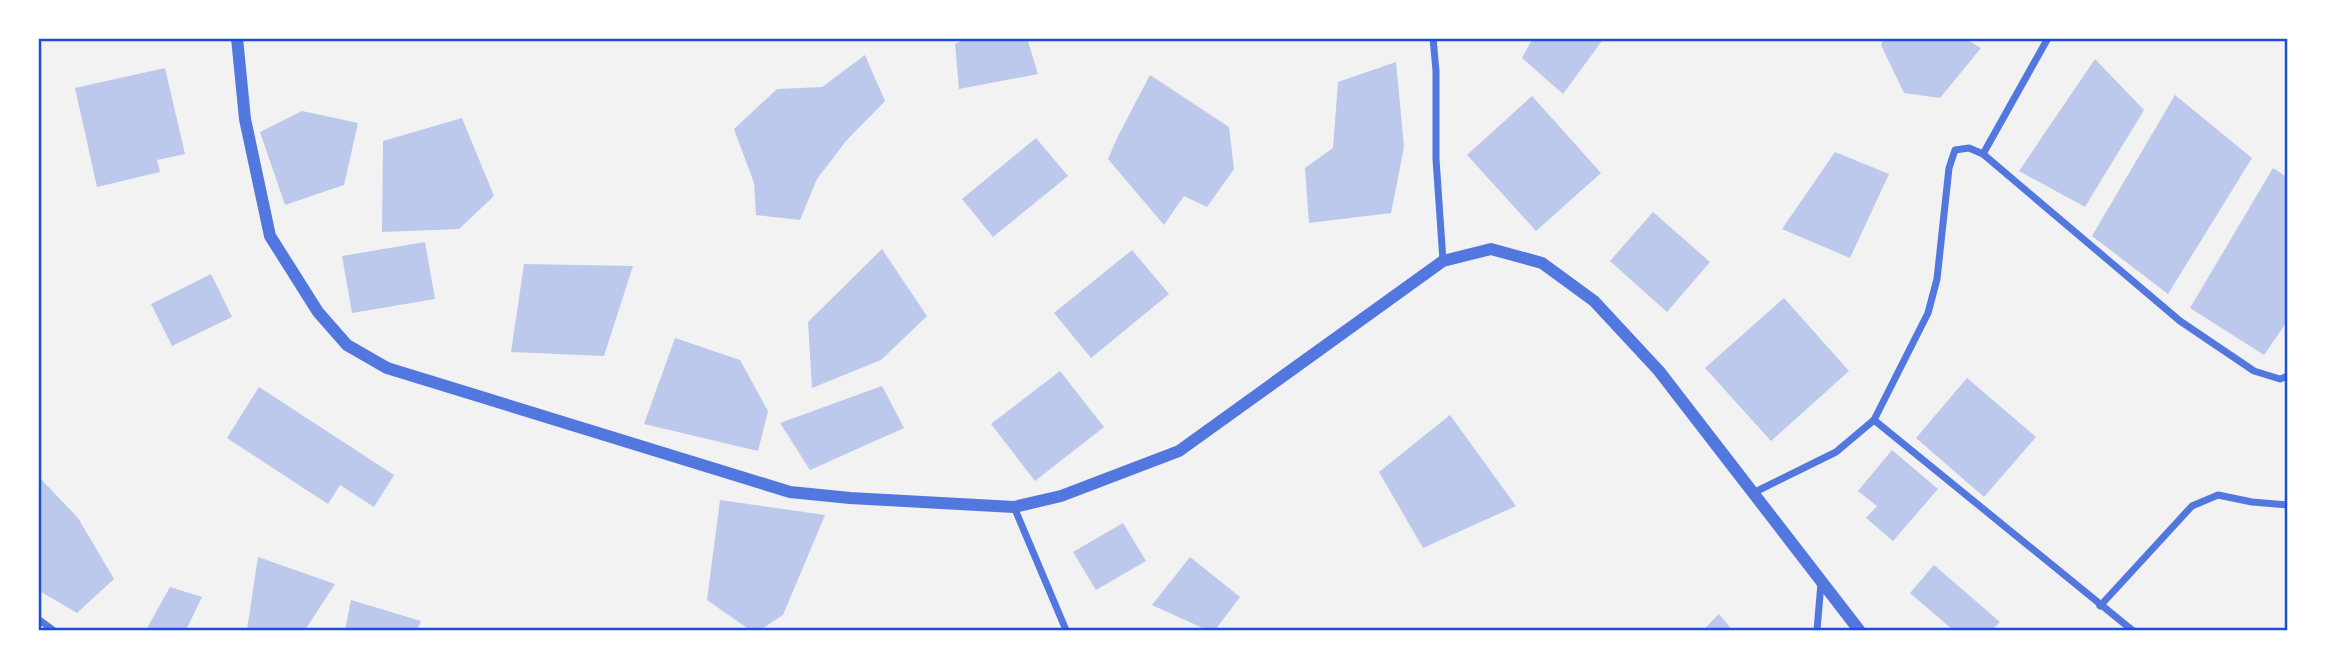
<svg xmlns="http://www.w3.org/2000/svg" width="2326" height="669" font-family="'PT Sans',sans-serif">
  <style>
    .building { fill: #bdc9ec }
    .lines { fill: none; stroke-linecap: round; stroke-linejoin: round }
    .minor { stroke: #5277de; stroke-width: 7 }
    .tertiary { stroke: #5277de; stroke-width: 12 }
    .neatline { fill: none; stroke: #1d4ed8; stroke-width: 2.5 }
  </style>
  <rect width="100%" height="100%" fill="#f2f2f2"/>
  <g class="building">
    <polygon points="967,38 1027,38 1038,74 959,89 955,44"/>
    <polygon points="1533,38 1604,38 1563,94 1522,58"/>
    <polygon points="1884,38 1964,38 1981,48 1940,98 1904,93 1881,45"/>
    <polygon points="865,55 885,101 846,141 817,179 800,220 756,215 754,183 734,129 777,89 822,87"/>
    <polygon points="2095,59 2144,110 2085,207 2019,171"/>
    <polygon points="1396,62 1404,147 1391,213 1309,223 1305,168 1333,148 1338,82"/>
    <polygon points="165,68 185,154 157,160 160,172 97,187 75,88"/>
    <polygon points="1150,75 1229,127 1234,169 1207,207 1184,196 1164,225 1108,159 1118,136"/>
    <polygon points="2175,95 2252,158 2168,294 2092,236"/>
    <polygon points="1532,96 1601,173 1536,231 1467,155"/>
    <polygon points="302,111 358,123 344,185 285,205 260,132"/>
    <polygon points="462,118 494,196 459,229 382,232 383,141"/>
    <polygon points="1036,138 1068,176 993,237 962,199"/>
    <polygon points="1835,152 1889,174 1850,258 1782,229"/>
    <polygon points="2273,168 2288,178 2288,320 2264,355 2190,308"/>
    <polygon points="1653,212 1710,262 1667,312 1610,261"/>
    <polygon points="425,242 435,299 352,313 342,256"/>
    <polygon points="882,249 927,316 881,360 812,388 808,322"/>
    <polygon points="1132,250 1169,294 1091,358 1054,313"/>
    <polygon points="524,264 633,266 604,356 511,352"/>
    <polygon points="211,274 232,317 172,346 151,304"/>
    <polygon points="1784,298 1849,371 1771,441 1705,368"/>
    <polygon points="675,338 740,360 768,411 758,451 644,424"/>
    <polygon points="1060,371 1104,427 1035,481 991,424"/>
    <polygon points="1967,378 2036,437 1984,497 1916,438"/>
    <polygon points="882,386 904,428 810,470 780,423"/>
    <polygon points="259,387 394,475 374,507 340,485 328,504 227,438"/>
    <polygon points="1450,415 1516,506 1423,548 1379,472"/>
    <polygon points="1892,450 1938,489 1893,541 1866,518 1877,506 1858,491"/>
    <polygon points="38,476 78,518 114,579 77,613 38,590"/>
    <polygon points="720,500 825,515 783,615 760,630 750,630 707,600"/>
    <polygon points="1123,523 1146,561 1096,590 1073,552"/>
    <polygon points="258,557 335,584 305,630 247,630"/>
    <polygon points="1190,557 1240,597 1215,630 1207,630 1152,605"/>
    <polygon points="1934,565 2000,622 1992,630 1953,630 1910,593"/>
    <polygon points="170,587 202,597 186,630 146,630"/>
    <polygon points="351,600 421,621 417,630 345,630"/>
    <polygon points="1719,614 1732,630 1703,630"/>
  </g>
  <g class="lines">
    <g class="minor">
      <polyline points="1433,38 1436,71 1436,159 1443,261"/>
      <polyline points="1983,154 2048,38"/>
      <polyline points="1874,420 2132,630"/>
      <polyline points="1753,493 1836,452 1874,420 1928,313 1937,279 1949,168 1955,150 1969,148 1983,154 2180,321 2254,371 2280,379 2288,376"/>
      <polyline points="1014,507 1066,630"/>
      <polyline points="2100,606 2192,506 2218,495 2252,502 2288,505"/>
      <polyline points="38,619 53,630"/>
      <polyline points="1817,630 1821,583"/>
    </g>
    <polyline class="tertiary" points="237,38 245,119 270,236 318,312 347,345 387,368 790,492 850,498 1014,507 1061,496 1179,451 1443,261 1491,249 1542,263 1594,301 1659,371 1859,630"/>
  </g>
  <rect width="2326" height="669" fill="none" stroke="#ffffff" stroke-width="80"/>
  <rect x="40" y="40" width="2246" height="589" class="neatline"/>
</svg>
